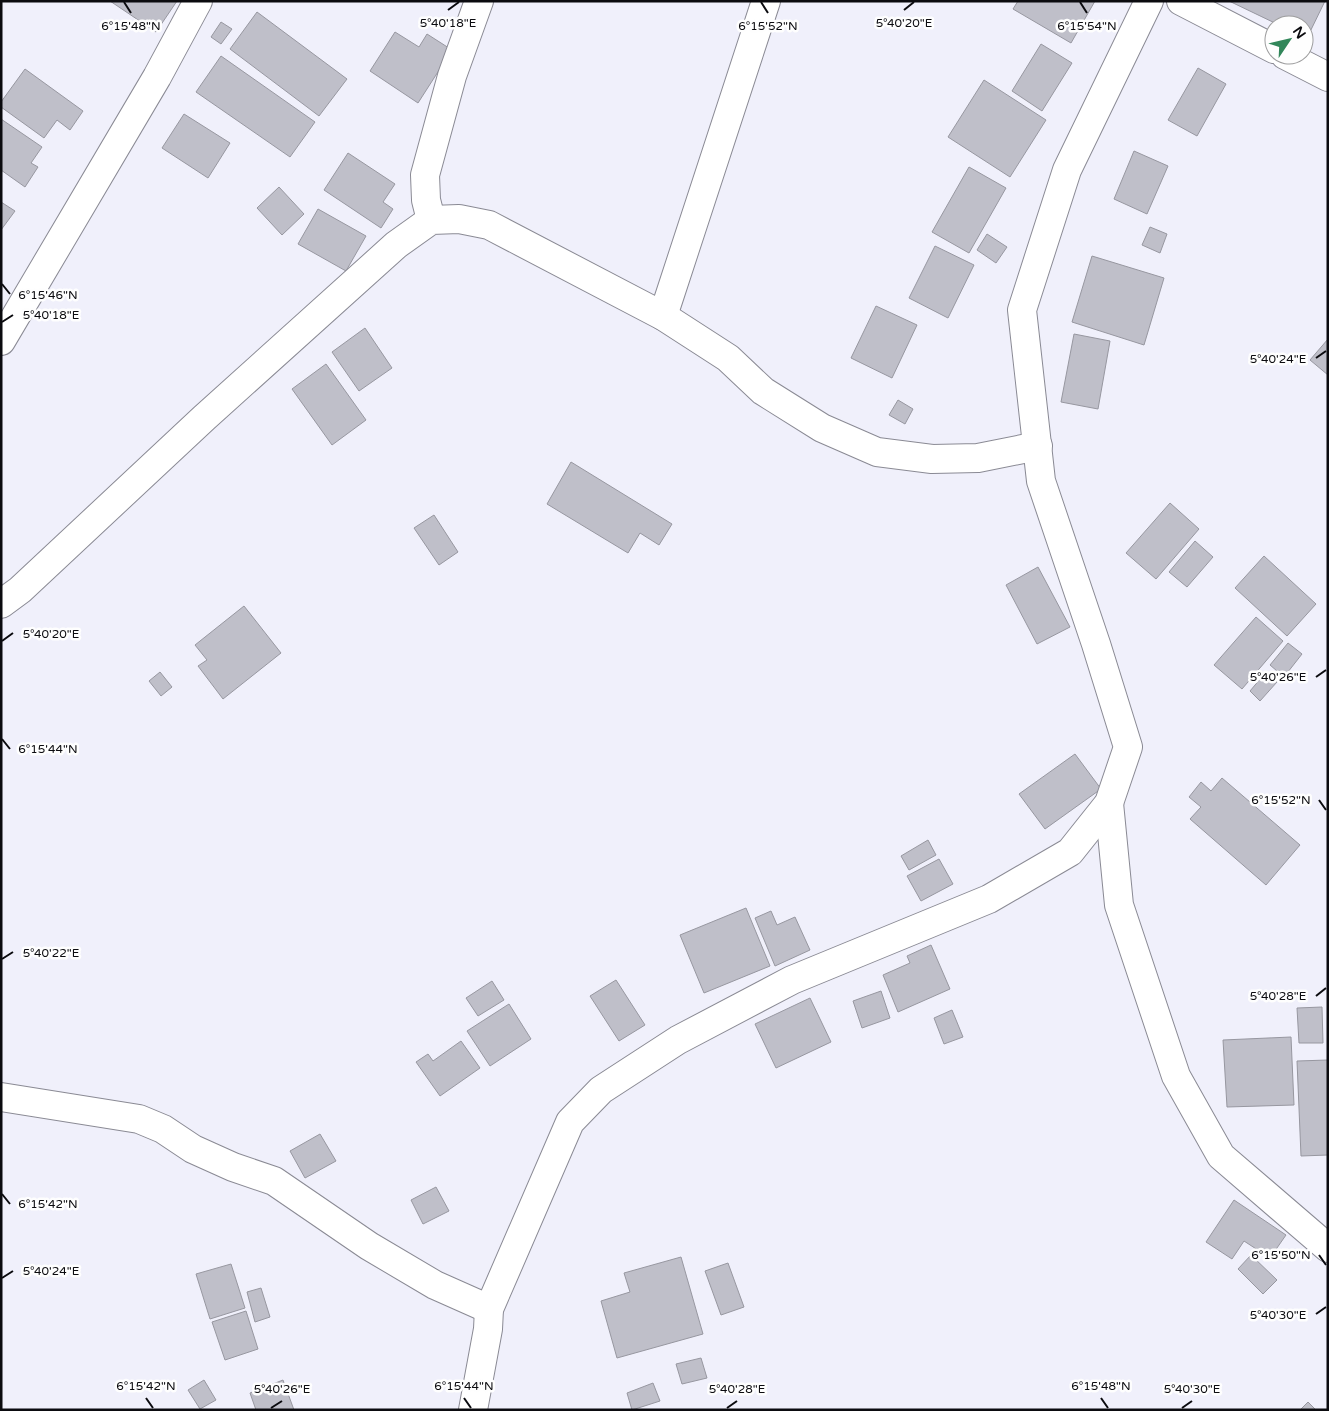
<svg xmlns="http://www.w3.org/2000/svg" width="1329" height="1411" font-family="'Varela Round',sans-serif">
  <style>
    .building { fill: #bfbfc9; stroke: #9797a0 }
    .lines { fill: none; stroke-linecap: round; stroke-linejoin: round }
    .minor-casing { stroke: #8a8a94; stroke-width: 30 }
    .minor { stroke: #fff; stroke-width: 28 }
    .ticks { fill: none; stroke: #0b0b0f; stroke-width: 2 }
    .ticks-label { font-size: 12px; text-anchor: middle; fill: #0b0b0f; stroke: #fefefe; stroke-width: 5; stroke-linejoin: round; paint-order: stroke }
  </style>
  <rect width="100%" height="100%" fill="#f0f0fb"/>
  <g class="building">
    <polygon points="110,1 177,1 156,32"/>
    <polygon points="1018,1 1095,1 1071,43 1013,9"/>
    <polygon points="1229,1 1325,1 1307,38 1304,37 1304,25 1279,25"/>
    <polygon points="257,12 347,79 319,116 230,49"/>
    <polygon points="221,22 232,29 221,44 211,37"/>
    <polygon points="395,32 419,47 427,34 452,50 418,103 370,71"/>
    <polygon points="1041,44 1072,63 1042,111 1012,91"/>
    <polygon points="221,56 315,122 290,157 196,92"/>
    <polygon points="1198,68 1226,84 1197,136 1168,120"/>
    <polygon points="25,69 83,111 70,130 57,120 44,138 1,107 1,102"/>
    <polygon points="984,80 1046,120 1010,177 948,137"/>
    <polygon points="184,114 230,143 208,178 162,148"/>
    <polygon points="1,119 42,147 31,163 38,167 25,187 1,170"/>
    <polygon points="1134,151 1168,166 1147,214 1114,199"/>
    <polygon points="348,153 395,184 383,202 393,209 381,228 324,190"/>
    <polygon points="969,167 1006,188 969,253 932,232"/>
    <polygon points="279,187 304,214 282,235 257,208"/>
    <polygon points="1,202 15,211 1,230"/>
    <polygon points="318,209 366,236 346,271 298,244"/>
    <polygon points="1150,227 1167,234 1160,253 1142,245"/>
    <polygon points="987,234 1007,247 996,263 977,250"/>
    <polygon points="935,246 974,265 948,318 909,298"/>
    <polygon points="1092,256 1164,278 1144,345 1072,322"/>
    <polygon points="876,306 917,325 892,378 851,358"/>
    <polygon points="365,328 392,368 359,391 332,352"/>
    <polygon points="1074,334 1110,341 1098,409 1061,402"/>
    <polygon points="1328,339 1328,375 1310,360"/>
    <polygon points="326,364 366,420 332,445 292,389"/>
    <polygon points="898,400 913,409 905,424 889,415"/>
    <polygon points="571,462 672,524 659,545 640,533 628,553 547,504"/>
    <polygon points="1170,503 1199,529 1156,579 1126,553"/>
    <polygon points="434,515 458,552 439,565 414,528"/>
    <polygon points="1195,541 1213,557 1187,587 1169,572"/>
    <polygon points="1264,556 1316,604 1287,636 1235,588"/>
    <polygon points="1038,567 1070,627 1037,644 1006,585"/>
    <polygon points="244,606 281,653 223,699 198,666 207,660 195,645"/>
    <polygon points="1256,617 1283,641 1242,689 1214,665"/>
    <polygon points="1288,643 1302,654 1284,677 1270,665"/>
    <polygon points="160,672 172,687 161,696 149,681"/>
    <polygon points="1266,672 1277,682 1260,701 1250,691"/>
    <polygon points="1075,754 1101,789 1045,829 1019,794"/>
    <polygon points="1222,778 1300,845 1266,885 1190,819 1201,807 1189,797 1201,782 1211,791"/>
    <polygon points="928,840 936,855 909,870 901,856"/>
    <polygon points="939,859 953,884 921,901 907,876"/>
    <polygon points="746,908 770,966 704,993 680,935"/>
    <polygon points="771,911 777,925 795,917 810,950 775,966 755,918"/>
    <polygon points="931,945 950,989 898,1012 883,975 910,963 907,956"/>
    <polygon points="616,980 645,1025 619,1041 590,996"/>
    <polygon points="492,981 504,1000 478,1016 466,998"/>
    <polygon points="881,991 890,1018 862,1028 853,1001"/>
    <polygon points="810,998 831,1042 776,1068 755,1024"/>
    <polygon points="509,1004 531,1039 490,1066 467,1031"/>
    <polygon points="1322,1007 1323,1043 1299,1043 1297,1008"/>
    <polygon points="952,1010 963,1037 944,1044 934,1018"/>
    <polygon points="1291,1037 1294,1105 1227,1107 1223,1040"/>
    <polygon points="461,1041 480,1068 440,1096 416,1062 428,1054 433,1061"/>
    <polygon points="1328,1060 1328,1155 1301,1156 1297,1061"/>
    <polygon points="320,1134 336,1161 305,1178 290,1151"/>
    <polygon points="436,1187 449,1211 423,1224 411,1200"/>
    <polygon points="1234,1200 1286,1235 1270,1258 1244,1241 1232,1259 1206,1242"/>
    <polygon points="1251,1255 1277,1280 1263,1294 1238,1269"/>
    <polygon points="681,1257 703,1334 617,1358 601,1301 630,1292 624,1273"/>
    <polygon points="728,1263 744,1307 721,1315 705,1271"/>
    <polygon points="231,1264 245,1308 210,1319 196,1274"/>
    <polygon points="261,1288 270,1317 255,1322 247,1292"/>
    <polygon points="246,1311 258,1349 225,1360 212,1322"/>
    <polygon points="701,1358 707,1378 682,1384 676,1364"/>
    <polygon points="204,1380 216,1400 200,1409 188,1390"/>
    <polygon points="283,1380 294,1410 256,1410 250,1393"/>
    <polygon points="653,1383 660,1401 632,1410 627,1393"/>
    <polygon points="1308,1402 1316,1410 1300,1410"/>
  </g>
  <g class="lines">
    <defs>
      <g id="minor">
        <polyline points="1181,1 1274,49"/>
        <polyline points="1285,55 1328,77"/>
        <polyline points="431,220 426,200 425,175 452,76 479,1"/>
        <polyline points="663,316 766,1"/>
        <polyline points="1,341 157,77 198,1"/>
        <polyline points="1,604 20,590 204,418 396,245 431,220 459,219 489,225 663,316 728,358 763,391 822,428 877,452 932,459 978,458 1038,446"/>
        <polyline points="1109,803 1119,905 1176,1076 1221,1156 1328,1248"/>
        <polyline points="1,1097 139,1119 163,1129 193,1149 233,1167 274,1181 369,1246 435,1285 489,1309"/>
        <polyline points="473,1410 488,1329 489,1309 570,1122 601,1090 678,1040 792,980 989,899 1070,852 1109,803 1128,747 1096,644 1041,481 1022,310 1067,170 1149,1"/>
      </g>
    </defs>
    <use href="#minor" class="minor-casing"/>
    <use href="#minor" class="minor"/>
  </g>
  <path class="ticks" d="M124,2L131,13M761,2L768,13M1080,2L1087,13M448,10L459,2M904,10L914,2M2,284L10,294M2,322L13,315M1316,358L1326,351M2,641L13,633M1316,677L1326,670M2,739L10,749M1319,800L1326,810M2,959L13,952M1316,996L1326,988M2,1194L10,1204M1319,1255L1326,1265M2,1278L13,1271M1316,1314L1326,1307M146,1398L153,1408M464,1398L471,1408M1101,1398L1108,1408M271,1408L282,1401M727,1408L737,1401M1182,1408L1192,1401"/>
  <g class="ticks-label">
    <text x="448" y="27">5°40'18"E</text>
    <text x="904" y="27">5°40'20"E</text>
    <text x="131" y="30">6°15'48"N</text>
    <text x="768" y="30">6°15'52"N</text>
    <text x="1087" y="30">6°15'54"N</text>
    <text x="48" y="299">6°15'46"N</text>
    <text x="51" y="319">5°40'18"E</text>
    <text x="1278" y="363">5°40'24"E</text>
    <text x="51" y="638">5°40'20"E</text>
    <text x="1278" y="681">5°40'26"E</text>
    <text x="48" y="753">6°15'44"N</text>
    <text x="1281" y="804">6°15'52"N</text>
    <text x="51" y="957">5°40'22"E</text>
    <text x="1278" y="1000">5°40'28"E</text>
    <text x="48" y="1208">6°15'42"N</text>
    <text x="1281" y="1259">6°15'50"N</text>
    <text x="51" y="1275">5°40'24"E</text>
    <text x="1278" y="1319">5°40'30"E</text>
    <text x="146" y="1390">6°15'42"N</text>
    <text x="464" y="1390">6°15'44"N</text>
    <text x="1101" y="1390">6°15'48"N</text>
    <text x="282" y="1393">5°40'26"E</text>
    <text x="737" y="1393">5°40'28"E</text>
    <text x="1192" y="1393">5°40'30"E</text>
  </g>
  <rect width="1329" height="1411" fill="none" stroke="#0b0b0f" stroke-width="5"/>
  <g transform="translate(1289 40) rotate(55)"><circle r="24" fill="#fefefe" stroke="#9d9d9e"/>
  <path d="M0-4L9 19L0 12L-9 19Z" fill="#32875a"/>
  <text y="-8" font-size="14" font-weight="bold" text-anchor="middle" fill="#0b0b0f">N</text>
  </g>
</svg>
